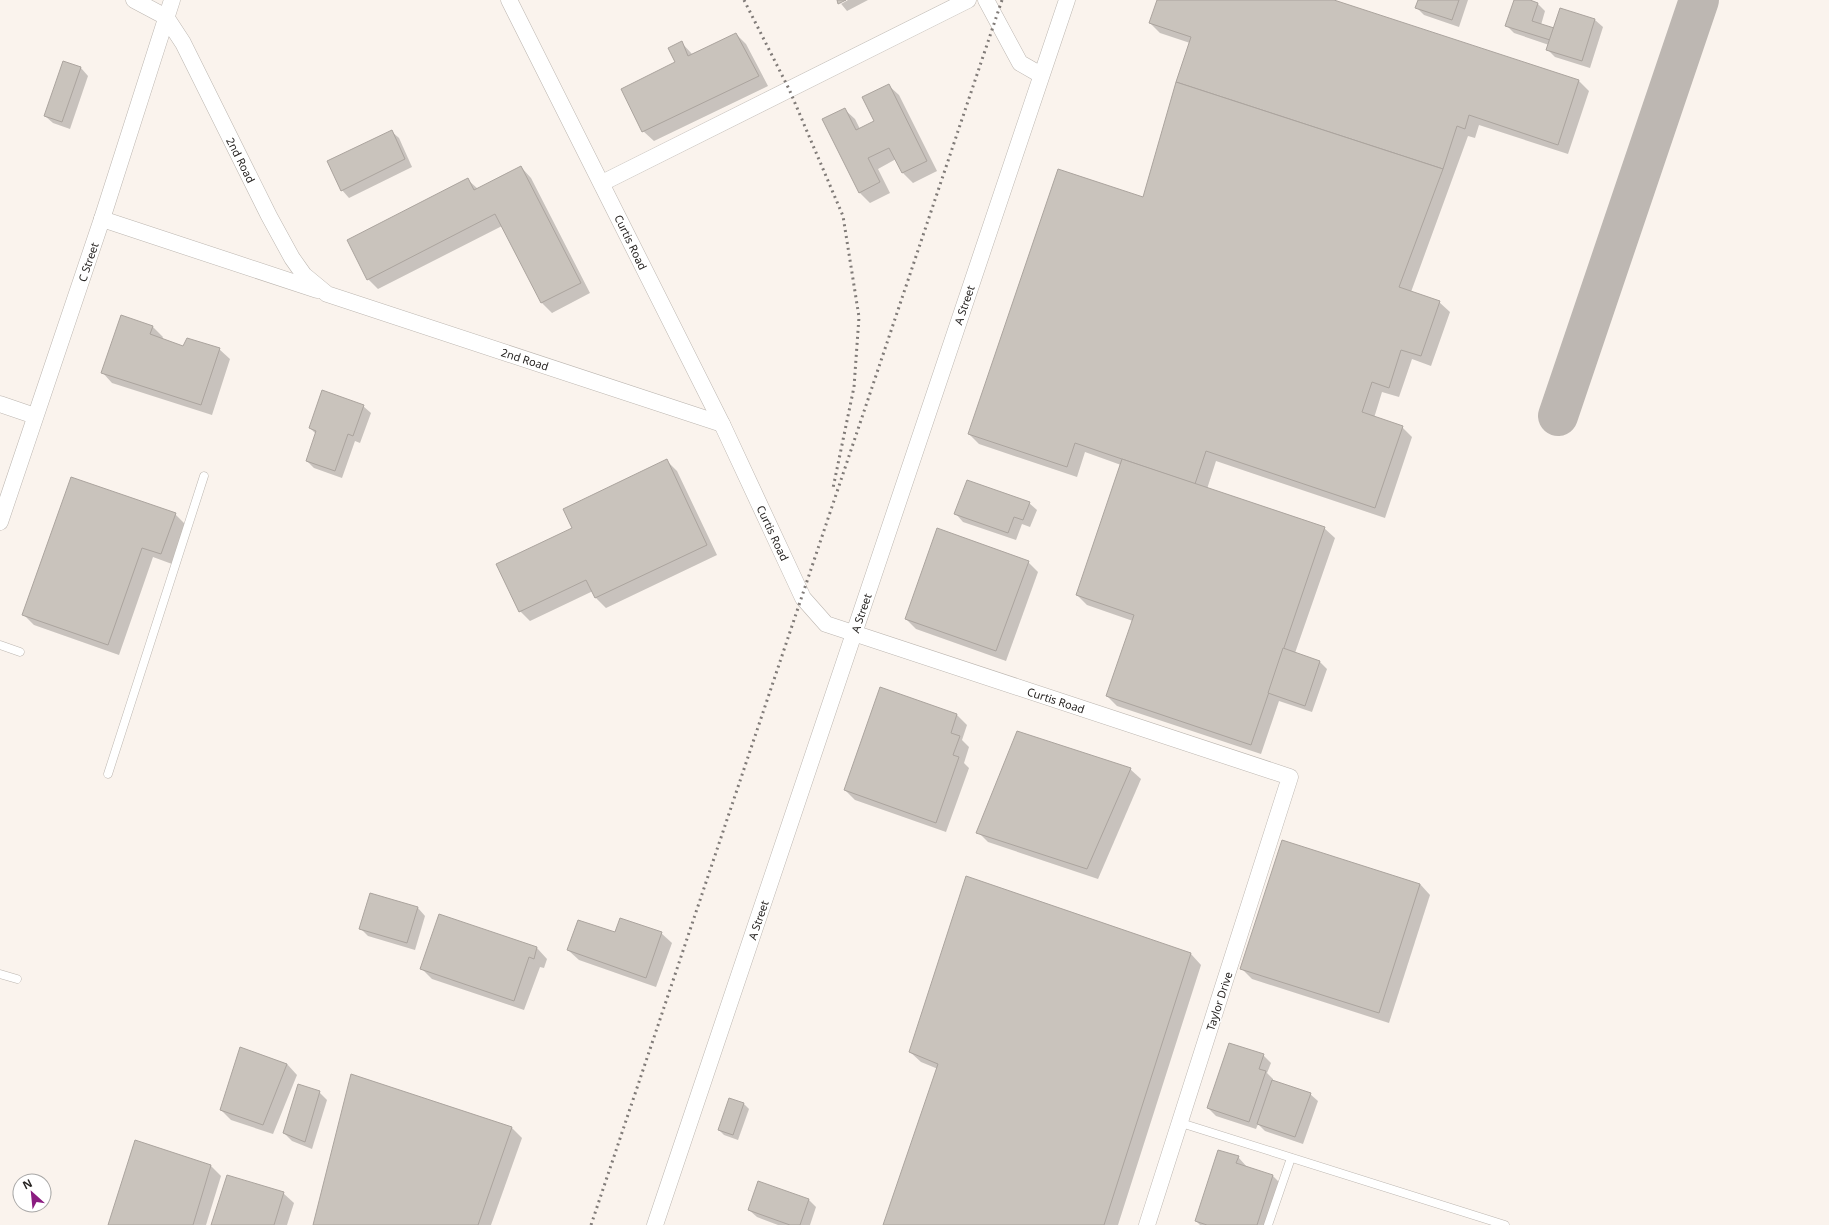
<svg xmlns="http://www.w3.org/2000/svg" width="1829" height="1225" font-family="'Noto Sans',sans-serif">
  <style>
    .shadow { fill: #0003 }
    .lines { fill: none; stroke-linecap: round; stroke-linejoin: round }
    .taxiway { stroke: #bdb7b2; stroke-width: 40 }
    .building { fill: #c9c3bc; stroke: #aba49e }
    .service-casing { stroke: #bcb6b0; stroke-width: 9 }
    .minor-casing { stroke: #bcb6b0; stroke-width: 17 }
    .service { stroke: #fff; stroke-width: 8 }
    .minor { stroke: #fff; stroke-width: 16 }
    .rail { stroke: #807b78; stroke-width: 3; stroke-dasharray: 2 4; stroke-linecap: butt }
    .labels { text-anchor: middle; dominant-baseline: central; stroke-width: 3; stroke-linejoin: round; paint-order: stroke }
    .street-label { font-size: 11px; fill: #262321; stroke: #fff }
  </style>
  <rect width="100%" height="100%" fill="#faf3ed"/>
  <g class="shadow">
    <polygon points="838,0 844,0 841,1 841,4 848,0 868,0 847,11"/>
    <polygon points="1158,0 1331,0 1579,81 1589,91 1568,154 1479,125 1475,138 1468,136 1411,292 1439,302 1450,312 1431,366 1412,359 1399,397 1382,392 1374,418 1402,427 1412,437 1385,518 1216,461 1207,489 1324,528 1335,538 1295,653 1320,662 1327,669 1312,712 1279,701 1261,754 1117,706 1107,696 1133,621 1087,605 1077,595 1121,465 1085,452 1077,477 979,444 969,434 1144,198 1190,43 1160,33 1150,23"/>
    <polygon points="1419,0 1468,0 1459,27 1424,15 1417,8"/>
    <polygon points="1515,0 1527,0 1538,4 1545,11 1541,25 1555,29 1560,9 1595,20 1603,27 1590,68 1555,57 1548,50 1549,45 1514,33 1506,25"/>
    <polygon points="736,34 746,44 768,86 654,141 643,131 677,63 681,42 692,54"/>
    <polygon points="64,62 81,68 88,76 70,129 53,123 45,116"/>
    <polygon points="888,85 899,95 937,171 913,183 903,173 896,159 878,169 890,193 870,203 860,193 823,119 844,109 855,119 860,129 875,121"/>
    <polygon points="391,131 399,138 412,167 349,198 342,190"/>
    <polygon points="521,167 531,178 590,293 552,313 542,303 502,226 378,289 368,279 468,180 478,189"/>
    <polygon points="152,326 163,337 162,339 184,347 219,349 230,359 212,415 112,383 102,372"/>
    <polygon points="363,406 371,413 360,443 355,441 342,478 314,468 307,461 316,434 310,428"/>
    <polygon points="666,460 677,471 717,555 606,608 596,598 593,591 530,621 520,611 573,528"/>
    <polygon points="1029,503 1037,510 1030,527 1022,524 1016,540 963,522 956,514"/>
    <polygon points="175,514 185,524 172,564 153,557 119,655 34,625 24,615"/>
    <polygon points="1028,562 1038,572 1006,661 916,629 906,619"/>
    <polygon points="881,689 957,715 967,725 962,740 969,747 964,763 969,768 946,832 855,800 845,790"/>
    <polygon points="1130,769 1141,779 1098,879 988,842 978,832"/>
    <polygon points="967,877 1191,954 1201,965 1118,1225 884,1225 938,1069 921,1062 910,1052"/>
    <polygon points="1420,884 1430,895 1389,1023 1252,979 1242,969"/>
    <polygon points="418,908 425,916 415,950 368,936 360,928"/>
    <polygon points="440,915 537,948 547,959 544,968 540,967 524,1010 432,979 421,968"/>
    <polygon points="615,933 661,933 672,943 656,987 579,960 568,950"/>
    <polygon points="241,1048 287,1064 297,1075 273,1134 231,1120 221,1110"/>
    <polygon points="1263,1055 1271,1063 1267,1073 1273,1079 1273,1081 1310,1094 1318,1101 1303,1144 1265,1131 1258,1124 1256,1129 1216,1116 1208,1108"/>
    <polygon points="352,1075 512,1128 522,1138 491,1225 314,1225"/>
    <polygon points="319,1092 327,1100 312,1149 292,1141 284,1133"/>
    <polygon points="730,1099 744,1104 749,1109 738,1140 724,1135 719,1130"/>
    <polygon points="135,1141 211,1166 221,1176 206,1225 109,1225"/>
    <polygon points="1238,1157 1248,1168 1273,1176 1283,1186 1271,1225 1200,1225 1196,1221"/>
    <polygon points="759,1182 809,1200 816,1207 810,1225 778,1225 757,1217 749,1210"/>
    <polygon points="283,1193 294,1203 287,1225 212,1225"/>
  </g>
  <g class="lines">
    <polyline class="taxiway" points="1558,416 1699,0"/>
  </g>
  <g class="building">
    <polygon points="837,0 846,0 838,4"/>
    <polygon points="1157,0 1334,0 1579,80 1558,145 1469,115 1465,129 1457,126 1443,169 1176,82 1191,37 1149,23"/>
    <polygon points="1418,0 1459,0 1452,20 1415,8"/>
    <polygon points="1514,0 1530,0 1538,3 1532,21 1554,28 1550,40 1505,26"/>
    <polygon points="1560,8 1595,19 1582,61 1546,50"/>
    <polygon points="736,33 759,76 642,132 621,89 675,62 668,48 682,41 688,56"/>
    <polygon points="63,61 81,67 62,122 44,116"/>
    <polygon points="1176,82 1443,169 1399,287 1440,301 1421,356 1401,350 1389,388 1372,382 1362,412 1403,426 1375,508 1206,451 1195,484 1075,443 1067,467 968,434 1058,169 1143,197"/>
    <polygon points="889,84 927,161 902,173 889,148 868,158 880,182 859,193 822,119 845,108 856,130 874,121 862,97"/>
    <polygon points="392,130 405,159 341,191 327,161"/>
    <polygon points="521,166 581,283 541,303 495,214 367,280 347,240 468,178 474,190"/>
    <polygon points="121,315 153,326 150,334 183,346 187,338 220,348 201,405 101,373"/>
    <polygon points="322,390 364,405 353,436 348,434 335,471 306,461 316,431 309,428"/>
    <polygon points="667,459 707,545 595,598 586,580 519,612 496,564 572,528 563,509"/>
    <polygon points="1122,459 1325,527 1251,745 1106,696 1134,615 1076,595"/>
    <polygon points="71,477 176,513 161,554 142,548 108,645 22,615"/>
    <polygon points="967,480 1030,502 1023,520 1014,517 1008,533 954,514"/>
    <polygon points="937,528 1029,561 996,651 905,619"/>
    <polygon points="1283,648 1320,661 1305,706 1268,693"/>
    <polygon points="880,687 957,714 951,733 960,736 953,755 959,757 936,823 844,790"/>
    <polygon points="1017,731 1131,768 1087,869 976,833"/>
    <polygon points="1282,840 1420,884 1379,1013 1240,969"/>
    <polygon points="966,876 1191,953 1104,1225 883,1225 938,1064 909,1052"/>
    <polygon points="370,893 418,907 407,943 359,929"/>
    <polygon points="439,914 537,947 534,959 529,957 514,1001 420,969"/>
    <polygon points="620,918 662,932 646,978 567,950 578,920 615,932"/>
    <polygon points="1229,1043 1264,1054 1259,1069 1266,1071 1249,1122 1207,1108"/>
    <polygon points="240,1047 287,1064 263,1125 220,1110"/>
    <polygon points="351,1074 512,1127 478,1225 313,1225"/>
    <polygon points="1272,1080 1311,1093 1295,1137 1257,1124"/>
    <polygon points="298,1084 320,1091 305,1142 283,1133"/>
    <polygon points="729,1098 744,1103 733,1135 718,1130"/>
    <polygon points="135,1140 211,1165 193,1225 108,1225"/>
    <polygon points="1218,1150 1239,1156 1236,1163 1273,1175 1257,1225 1207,1225 1195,1221"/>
    <polygon points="227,1175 284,1192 274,1225 211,1225"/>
    <polygon points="758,1181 809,1199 800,1225 790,1225 748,1210"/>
  </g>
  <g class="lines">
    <defs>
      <g id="service">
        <polyline points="0,645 20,652"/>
        <polyline points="108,774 204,476"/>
        <polyline points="0,974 17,979"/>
        <polyline points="1181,1123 1505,1225"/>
        <polyline points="1268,1225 1291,1158"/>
      </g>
      <g id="minor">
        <polyline points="134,0 166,17 183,43 269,216 292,258 304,275 327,294 722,424"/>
        <polyline points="509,0 722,424 803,598 826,624 1290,777 1147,1225"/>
        <polyline points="986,0 1020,63 1041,75"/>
        <polyline points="602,183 968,0"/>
        <polyline points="102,219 317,290"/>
        <polyline points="0,404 35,416"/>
        <polyline points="0,522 102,219 172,0"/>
        <polyline points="655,1225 1067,0"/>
      </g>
    </defs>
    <use href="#service" class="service-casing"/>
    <use href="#minor" class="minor-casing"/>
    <use href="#service" class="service"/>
    <use href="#minor" class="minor"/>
    <g class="rail">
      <polyline points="744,0 789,89 843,216 859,317 854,387 833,488"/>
      <polyline points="591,1225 1002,0"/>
    </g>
  </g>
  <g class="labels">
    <g class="street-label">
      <text transform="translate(241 160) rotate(63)">2nd Road</text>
      <text transform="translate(631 242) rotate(64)">Curtis Road</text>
      <text transform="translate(88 262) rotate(-71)">C Street</text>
      <text transform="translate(964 305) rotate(-71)">A Street</text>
      <text transform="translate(525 359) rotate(18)">2nd Road</text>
      <text transform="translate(773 533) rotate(65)">Curtis Road</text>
      <text transform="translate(861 613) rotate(-71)">A Street</text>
      <text transform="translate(1056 700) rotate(18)">Curtis Road</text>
      <text transform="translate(758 920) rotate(-71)">A Street</text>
      <text transform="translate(1219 1001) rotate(-72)">Taylor Drive</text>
    </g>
  </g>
  <g transform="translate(32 1193) rotate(333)"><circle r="19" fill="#ffffff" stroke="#a8a7a6"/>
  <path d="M0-3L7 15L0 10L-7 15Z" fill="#8a1c80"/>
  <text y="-6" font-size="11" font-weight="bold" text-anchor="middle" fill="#262321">N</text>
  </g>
</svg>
